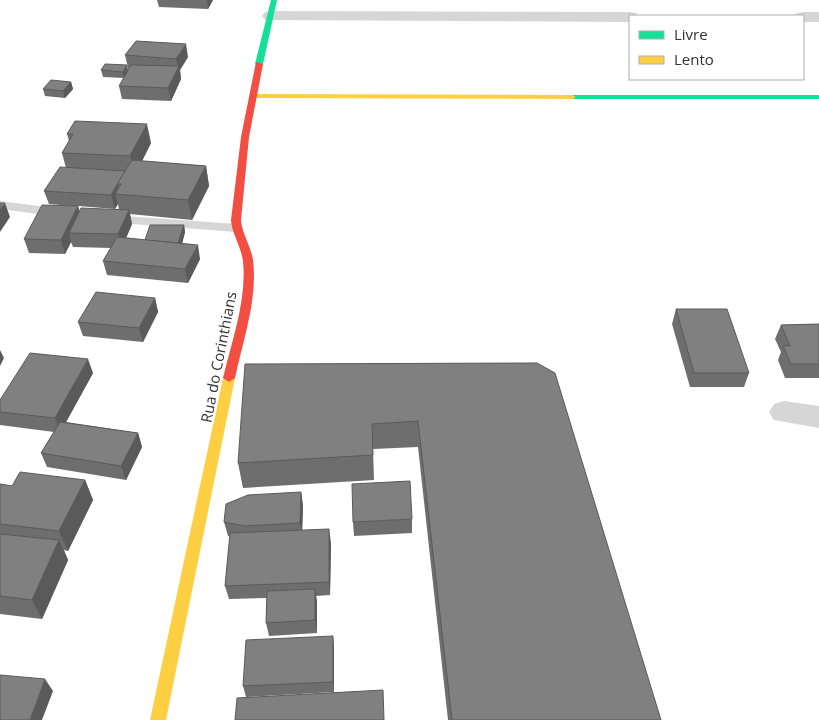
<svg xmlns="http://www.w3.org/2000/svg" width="819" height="720" font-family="'Open Sans',sans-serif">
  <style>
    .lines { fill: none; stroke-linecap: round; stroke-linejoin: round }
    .lane { fill: #d6d6d6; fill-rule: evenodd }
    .street { fill: #d6d6d6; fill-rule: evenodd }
    .fast { fill: #16e098; fill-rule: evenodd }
    .slow { fill: #ffcf43; fill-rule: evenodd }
    .jam { fill: #f24e42; fill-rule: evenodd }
    .wall { fill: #6e6e6e; fill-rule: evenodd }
    .shaded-wall { fill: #5a5a5a }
    .building { fill: #808080; stroke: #5a5a5a }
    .labels { text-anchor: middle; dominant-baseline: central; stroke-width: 5; stroke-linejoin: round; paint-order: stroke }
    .street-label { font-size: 15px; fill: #323232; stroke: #fff }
  </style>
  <rect width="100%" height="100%" fill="#fff"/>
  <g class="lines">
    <g class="lane">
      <polygon points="0,201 62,209 69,213 62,217 0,209"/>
      <polygon points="111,215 236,224 243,228 236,232 106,222 104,219"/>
    </g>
    <g class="street">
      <polygon points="271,11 630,12 636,13 638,16 630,16 630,22 265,20 262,16 265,12"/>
      <polygon points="803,12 819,12 819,22 803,22 803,16 795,16 797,13"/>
      <polygon points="784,401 819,406 819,428 774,420 769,412 774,404"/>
    </g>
    <g class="fast">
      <polygon points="271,0 277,0 263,64 259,66 255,64"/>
      <polygon points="569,95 819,95 819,99 572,99 568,97"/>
    </g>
    <g class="slow">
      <polygon points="250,94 572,95 576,97 572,99 253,98 250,98"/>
      <polygon points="229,374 235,378 166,720 150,720 223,378"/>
    </g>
    <path class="jam" d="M256,62L263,64L249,137L241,220C242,234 251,246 253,260C258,299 243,340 235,378L229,382L223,378C232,340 247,300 243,261C241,246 232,234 231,220L241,137Z"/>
  </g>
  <g class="wall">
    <polygon points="157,0 213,0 208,9 159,7"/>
    <polygon points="125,55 188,57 180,70 181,79 171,101 122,99 119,86 124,78 103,77 101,70 127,65 128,71 129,68 128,68"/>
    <polygon points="71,82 73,89 65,98 45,96 43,89"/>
    <path d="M75,121L151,143L142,161L206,166L209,186L192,220L130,214L132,224L126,238L145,240L184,225L185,232L182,244L200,259L188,283L107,275L103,261L111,248L73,247L71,242L65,254L29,253L24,239L73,206L49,204L44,191L66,168L62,153L69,141L67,134ZM118,204L119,210L79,212L78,206L115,209Z"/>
    <polygon points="155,298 158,312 143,342 83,336 78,322"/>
    <polygon points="676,309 749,373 744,387 690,387 672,324"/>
    <polygon points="819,324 819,378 785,378 778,360 781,352 775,339 781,325"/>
    <polygon points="537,363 661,720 448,720 418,447 373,449 374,480 243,488 238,463"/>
    <polygon points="93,373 66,422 138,433 142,447 126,480 47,467 41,453 54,432 0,425 0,400"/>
    <polygon points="85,480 93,500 68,551 64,550 68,560 42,619 0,614 0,484 12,486"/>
    <polygon points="301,492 303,506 302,530 331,543 330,595 316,596 317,602 317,633 269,636 266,623 267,598 229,599 225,586 230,536 228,536 224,522"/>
    <polygon points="412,519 412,533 354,536 353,522"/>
    <polygon points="333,636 334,649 334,692 246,697 243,686"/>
  </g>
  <g class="shaded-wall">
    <polygon points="207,0 213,0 208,9"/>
    <polygon points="186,44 188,57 180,70 181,79 171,101 168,88 178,68 176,59"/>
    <polygon points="127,65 128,72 124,78 123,72"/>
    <polygon points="71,82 73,89 65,98 63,91"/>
    <polygon points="147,124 151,143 135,175 130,156"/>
    <polygon points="206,166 209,186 192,220 188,200"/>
    <polygon points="117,184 120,194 115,194 118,204 115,209 111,195"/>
    <polygon points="5,203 10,217 0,232 0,210"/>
    <polygon points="78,206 82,220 69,233 71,242 65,254 61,240"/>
    <polygon points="129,210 132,224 122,248 118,234"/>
    <polygon points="184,225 185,232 180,251 178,244"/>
    <polygon points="198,245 200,259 188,283 185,269"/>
    <polygon points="155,298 158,312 143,342 139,328"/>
    <polygon points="0,350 4,358 0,366"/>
    <polygon points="88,359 93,373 60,433 55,418"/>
    <polygon points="138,433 142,447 126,480 121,466"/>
    <polygon points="85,480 93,500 68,551 59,531"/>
    <polygon points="301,492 303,506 302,537 300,523"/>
    <polygon points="329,529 331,543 330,595 329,582"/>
    <polygon points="59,540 68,560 42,619 32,600"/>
    <polygon points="315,589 317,602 317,633 315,620"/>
    <polygon points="333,636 334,649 334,694 333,682"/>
    <polygon points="45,679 53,691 42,720 30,720"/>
  </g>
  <g class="building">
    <polygon points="136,41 186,44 176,59 125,55"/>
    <polygon points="105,64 127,65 123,72 101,70"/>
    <polygon points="131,65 179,66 168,88 119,86"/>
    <polygon points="51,80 71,82 63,91 43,89"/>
    <polygon points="75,121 147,124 130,156 62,153 73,134 67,134"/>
    <polygon points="132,160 206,166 188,200 115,194 121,184 117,184"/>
    <polygon points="60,167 125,171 111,195 44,191"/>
    <polygon points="0,203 5,203 0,210"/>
    <polygon points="42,205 78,206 61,240 24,239"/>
    <polygon points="81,208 129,210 118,234 69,233"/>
    <polygon points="150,225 184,225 178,243 145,240"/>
    <polygon points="117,237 198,245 185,269 103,261"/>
    <polygon points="96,292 155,298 139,328 78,322"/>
    <polygon points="676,309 727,309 749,373 694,373"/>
    <polygon points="819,324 819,364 791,364 783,346 790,346 781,325"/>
    <polygon points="30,353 88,359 55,418 0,412 0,400"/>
    <polygon points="537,363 555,373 661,720 452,720 418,421 372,424 373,455 238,463 245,364"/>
    <polygon points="60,422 138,433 121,466 41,453"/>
    <polygon points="20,472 85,480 59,531 0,524 0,484 12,486"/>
    <polygon points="410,481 412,519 353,522 352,484"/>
    <polygon points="301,492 300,523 245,526 224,522 226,504 248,495"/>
    <polygon points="329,529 329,582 225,586 230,533"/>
    <polygon points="0,534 59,540 32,600 0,596"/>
    <polygon points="315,589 315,620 266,623 267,591"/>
    <polygon points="333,636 333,682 243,686 246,640"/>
    <polygon points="0,675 45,679 30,720 0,720"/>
    <polygon points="383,690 384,720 235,720 237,698"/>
  </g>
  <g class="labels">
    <g class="street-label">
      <text transform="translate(218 357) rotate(-79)">Rua do Corinthians</text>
    </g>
  </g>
  <rect x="629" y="15" width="175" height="65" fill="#ffffff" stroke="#adadad"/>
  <rect x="639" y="31" width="25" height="8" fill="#16e098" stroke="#adadad"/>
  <text x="674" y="40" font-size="15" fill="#323232">Livre</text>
  <rect x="639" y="56" width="25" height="8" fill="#ffcf43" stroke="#adadad"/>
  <text x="674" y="65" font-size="15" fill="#323232">Lento</text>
</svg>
